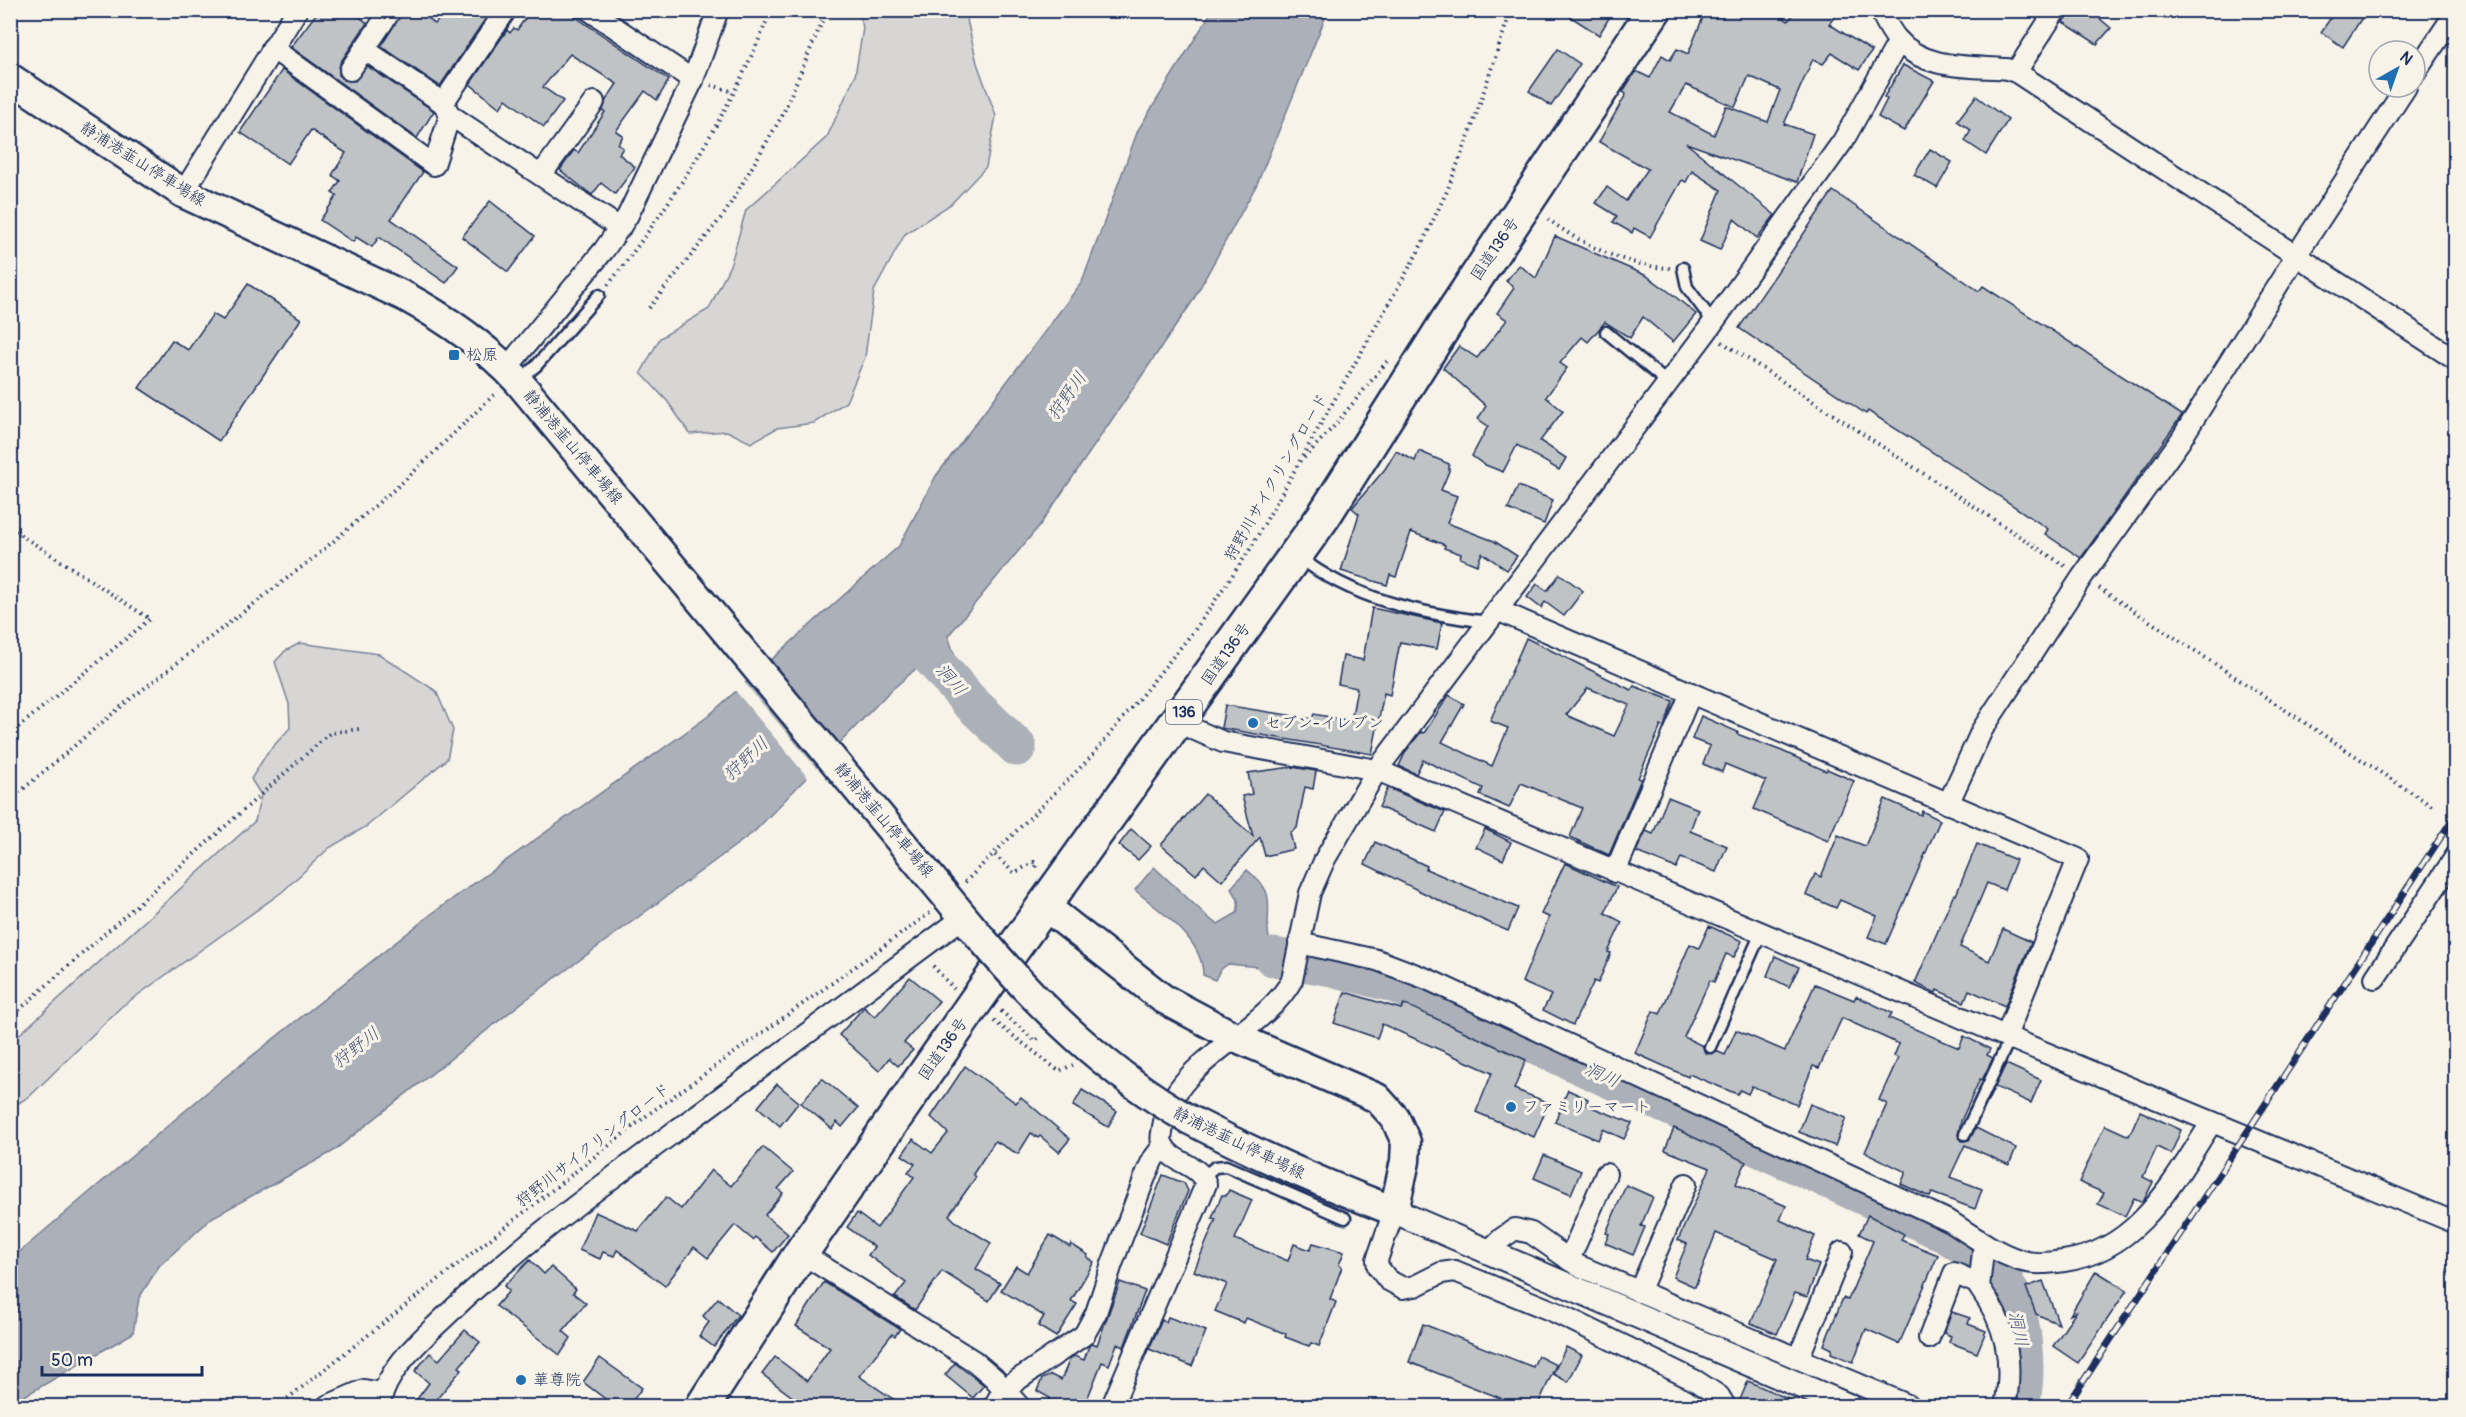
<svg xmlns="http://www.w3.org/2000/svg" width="2466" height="1417" font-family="Pangolin,'Klee One',sans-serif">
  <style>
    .green { fill: #d7d6d4; stroke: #798299; stroke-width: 1.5 }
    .water { fill: #acb0b9; stroke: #727c95; stroke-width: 1.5 }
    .pier { fill: #f7f3e8 }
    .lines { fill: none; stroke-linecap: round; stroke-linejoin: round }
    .river { stroke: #acb0b9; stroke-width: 39 }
    .building { fill: #c0c3c5; stroke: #1b2f5e; stroke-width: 1.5; fill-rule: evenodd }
    .service-casing { stroke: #1b2f5e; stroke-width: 15 }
    .minor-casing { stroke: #1b2f5e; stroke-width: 24 }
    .tertiary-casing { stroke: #1b2f5e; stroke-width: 28 }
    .secondary-casing { stroke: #1b2f5e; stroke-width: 33 }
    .trunk-casing { stroke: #1b2f5e; stroke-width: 38 }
    .path { stroke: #1b2f5e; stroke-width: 4; stroke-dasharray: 1.5 4.5; stroke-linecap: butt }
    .service { stroke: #f7f3e8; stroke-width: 10 }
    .minor { stroke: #f7f3e8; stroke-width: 20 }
    .tertiary { stroke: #f7f3e8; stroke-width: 24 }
    .secondary { stroke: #f7f3e8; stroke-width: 28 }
    .trunk { stroke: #f7f3e8; stroke-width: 33 }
    .rail-casing { stroke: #1b2f5e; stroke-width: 7 }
    .rail { stroke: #f7f3e8; stroke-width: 4.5; stroke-dasharray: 14; stroke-linecap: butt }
    .secondary-bridge-casing { stroke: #1b2f5e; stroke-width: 33; stroke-linecap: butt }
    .secondary-bridge { stroke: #f7f3e8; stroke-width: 28 }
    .poi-dot { fill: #1f6fb2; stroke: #f7f3e8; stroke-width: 2 }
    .labels { text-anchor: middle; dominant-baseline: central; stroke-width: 6; stroke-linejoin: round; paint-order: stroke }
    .shield { fill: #f7f3e8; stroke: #5d6a87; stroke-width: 1.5 }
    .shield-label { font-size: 15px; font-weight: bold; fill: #1b2f5e }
    .street-label { font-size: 16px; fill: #1b2f5e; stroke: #f7f3e8 }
    .poi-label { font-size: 16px; fill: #1b2f5e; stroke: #f7f3e8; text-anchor: start }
    .water-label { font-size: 18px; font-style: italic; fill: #465679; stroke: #f7f3e8 }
  </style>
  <rect width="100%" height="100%" fill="#f7f3e8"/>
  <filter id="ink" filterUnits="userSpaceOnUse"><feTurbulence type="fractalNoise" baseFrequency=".0167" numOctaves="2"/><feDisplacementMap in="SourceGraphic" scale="12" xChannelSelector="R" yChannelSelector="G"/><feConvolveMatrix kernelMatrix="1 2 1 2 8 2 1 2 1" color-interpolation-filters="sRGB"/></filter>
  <g filter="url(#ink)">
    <g class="green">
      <polygon points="859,11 965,11 977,63 996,116 986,167 951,204 905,234 874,291 865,357 846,402 814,423 777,428 751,443 727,431 690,434 668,402 641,373 660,338 709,309 731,263 746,210 827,137 855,76 863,28"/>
      <polygon points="300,643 379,654 436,691 453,730 447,759 367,826 329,848 282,892 121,1007 30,1096 11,1108 11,1042 255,821 261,795 251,779 267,753 290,728 289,704 275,662 285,651"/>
    </g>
    <g class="water">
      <polygon points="1212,11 1328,11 1257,184 1192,302 1040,525 948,636 961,674 950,685 939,677 918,667 888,693 754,832 524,1001 332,1152 213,1217 159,1266 139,1298 133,1333 11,1404 10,1260 219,1082 434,912 707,717 899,546 936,476 1082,282 1138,130"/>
      <path d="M1154,867L1211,920L1218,924L1237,913C1240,902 1238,897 1231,888L1247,870C1254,876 1262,882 1266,891C1275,911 1256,944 1284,953C1297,957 1313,956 1327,957L1325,973L1228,964L1220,970L1215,980L1203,975C1203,938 1160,912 1135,890Z"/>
    </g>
    <polygon class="pier" points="743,681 818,770 809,779 734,689"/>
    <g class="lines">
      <g class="river">
        <polyline points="917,641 969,701 1017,747"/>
        <path d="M1273,957L1332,967L1390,982L1482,1020L1943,1232C1964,1245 1987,1260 2002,1279C2024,1308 2028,1372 2020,1406"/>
      </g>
    </g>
    <g class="building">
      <polygon points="319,10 351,10 367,23 340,63 339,75 344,80 355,81 367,66 434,111 417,138 291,47"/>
      <polygon points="404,10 418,10 435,24 447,10 483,10 488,15 440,86 381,46"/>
      <polygon points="531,10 565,10 669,80 657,100 645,91 616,131 623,136 618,144 623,148 619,154 635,167 615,194 601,183 592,195 560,170 574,150 578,153 605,112 603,110 606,100 617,84 570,54 543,87 563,101 544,127 506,99 500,108 470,84 507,30 510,33 514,28 517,30"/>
      <polygon points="1560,10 1596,10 1609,18 1599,35"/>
      <path d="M1706,10H1773L1788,21L1797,10H1840L1829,24L1872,51L1859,70L1832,53L1823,64L1813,59L1784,124L1813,134L1797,182L1686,143L1775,215L1757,238L1734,219L1720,250L1700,241L1721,190L1692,171L1686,182L1682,180L1650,237L1634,228L1632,233L1613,222L1617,216L1596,203L1607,187L1626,201L1648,169L1599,142L1626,94L1623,92L1627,85L1636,71L1650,78L1662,55L1670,60L1677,49L1688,54ZM1749,76L1780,90L1768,122L1726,106L1714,135L1670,112L1686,85L1735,107Z"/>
      <polygon points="2070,10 2103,10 2099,18 2111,28 2097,44 2063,22"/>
      <polygon points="2336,10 2367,10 2343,47 2321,32"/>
      <polygon points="1558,49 1580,64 1551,106 1529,91"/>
      <polygon points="1903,65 1934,81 1904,131 1878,117 1887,99 1884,97"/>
      <polygon points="282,70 423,172 391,219 458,266 446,283 379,237 372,247 356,237 353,242 320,220 337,196 332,193 340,181 332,175 346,153 311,130 288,164 240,132"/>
      <polygon points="1976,96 2008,120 1986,155 1965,141 1971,130 1957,121"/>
      <polygon points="1930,149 1952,162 1937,188 1914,175"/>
      <polygon points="1833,191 1979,291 1983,286 2182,415 2081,558 2045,534 2048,529 1957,468 1868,411 1866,414 1739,328"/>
      <polygon points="490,201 535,236 508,272 462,237"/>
      <polygon points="1555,236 1647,276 1672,294 1696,314 1673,342 1643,317 1630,338 1605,322 1588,342 1582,337 1560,363 1567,368 1546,397 1563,411 1540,441 1566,458 1559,470 1517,445 1503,472 1483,464 1472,456 1488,426 1478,419 1486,406 1443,368 1459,346 1477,358 1507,320 1497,313 1514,288 1506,281 1519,265 1536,278"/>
      <polygon points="248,284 301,319 219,441 139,388 172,340 188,350 213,314 223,320"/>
      <polygon points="1396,451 1415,461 1419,451 1449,464 1449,471 1441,490 1457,496 1447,523 1494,541 1517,556 1507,570 1482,553 1477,565 1460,558 1461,554 1444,548 1445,545 1411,532 1396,577 1390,575 1387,585 1341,571 1359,514 1352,508 1385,469"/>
      <polygon points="1518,486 1553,500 1544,524 1508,509"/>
      <polygon points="1560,574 1583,591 1564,616 1545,602 1541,608 1527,597 1537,584 1547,591"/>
      <polygon points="1372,608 1442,623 1437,649 1400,642 1390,695 1384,693 1372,754 1221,728 1225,705 1312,719 1314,714 1351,721 1357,688 1338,684 1343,656 1363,660"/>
      <path d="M1526,638L1631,690L1634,686L1673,701L1664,727L1661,726L1638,778L1641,779L1609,855L1570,837L1582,808L1521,783L1509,808L1480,795L1483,788L1423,760L1416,774L1399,766L1406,751L1421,732L1424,733L1449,695L1464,704L1442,742L1492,766L1508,728L1490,721ZM1588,688L1629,705L1614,736L1566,715Z"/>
      <polygon points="1701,716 1738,732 1737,734 1782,751 1826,771 1827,769 1854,781 1828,841 1754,809 1766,781 1725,764 1722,772 1703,764 1710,746 1692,739"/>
      <polygon points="1292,767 1316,771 1313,789 1305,787 1297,828 1290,833 1294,849 1265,856 1260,837 1222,881 1204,865 1196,875 1161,845 1205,794 1253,836 1242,796 1252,794 1248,773"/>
      <polygon points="1388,788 1445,812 1436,832 1379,807"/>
      <polygon points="1668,797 1698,809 1690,831 1727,846 1716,872 1681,858 1676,868 1636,852 1646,831 1653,834"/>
      <polygon points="1885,799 1921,815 1922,811 1940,820 1886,944 1868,937 1877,916 1840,900 1836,908 1806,895 1815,874 1821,877 1838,835 1865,846"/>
      <polygon points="1131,829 1151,846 1138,860 1119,845"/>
      <polygon points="1485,829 1511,842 1503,860 1476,847"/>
      <polygon points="1375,842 1427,866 1426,869 1518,908 1508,931 1444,903 1365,864"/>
      <polygon points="1977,844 2016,860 2004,890 1987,883 1960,947 1989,961 2003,929 2031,942 2005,1006 1969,990 1964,1002 1937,990 1936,993 1915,983 1954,894 1956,895"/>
      <polygon points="1565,863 1617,887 1605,913 1622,922 1608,952 1611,953 1598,983 1594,981 1573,1025 1543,1010 1551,995 1522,982 1549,917 1541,914"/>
      <polygon points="1709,926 1742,941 1734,957 1726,954 1714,982 1710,980 1684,1037 1703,1046 1704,1051 1707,1054 1716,1051 1725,1055 1736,1030 1785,1051 1815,984 1854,1000 1856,996 1892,1013 1889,1018 1959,1048 1964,1036 1990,1049 1987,1055 1993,1058 1982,1080 1980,1079 1961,1121 1958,1135 1962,1141 1969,1140 1976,1128 2016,1148 2009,1165 1965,1145 1950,1177 1982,1189 1975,1209 1932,1193 1930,1197 1901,1184 1906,1172 1865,1152 1887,1104 1879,1100 1898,1058 1894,1056 1899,1044 1842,1018 1819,1068 1813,1066 1797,1105 1752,1086 1748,1094 1740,1090 1737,1094 1689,1074 1688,1077 1635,1053 1653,1011 1660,1014 1690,944 1699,948"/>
      <polygon points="1775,956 1799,967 1789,987 1767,976"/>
      <polygon points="910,977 939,1001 904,1043 913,1050 898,1066 889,1058 879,1071 839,1035 864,1007 875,1017"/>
      <polygon points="1345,992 1401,1009 1404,1004 1526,1060 1514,1089 1549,1103 1534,1137 1476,1112 1492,1073 1382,1024 1377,1038 1334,1023"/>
      <polygon points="2006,1064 2041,1080 2031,1103 1995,1087"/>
      <polygon points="965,1066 1016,1103 1021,1097 1070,1139 1059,1152 1040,1136 1038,1138 1031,1133 1018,1154 995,1141 973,1174 976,1177 949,1215 955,1221 991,1243 976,1269 1000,1283 989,1301 942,1271 915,1310 895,1297 906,1283 868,1255 874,1247 847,1227 857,1213 877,1228 914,1177 908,1172 915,1164 902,1155 913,1139 932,1153 948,1133 931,1117"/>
      <polygon points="822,1078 858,1108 842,1127 837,1122 832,1129 801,1103"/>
      <polygon points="777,1084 799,1102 780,1126 758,1107"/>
      <polygon points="1082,1090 1117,1111 1108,1127 1073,1106"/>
      <polygon points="1568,1090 1588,1099 1586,1105 1632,1123 1624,1139 1603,1129 1598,1140 1555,1122"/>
      <polygon points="1810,1104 1846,1118 1835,1146 1799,1132"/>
      <polygon points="2140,1111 2181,1130 2171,1154 2157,1147 2143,1177 2153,1182 2143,1202 2134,1198 2125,1216 2098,1204 2104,1193 2079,1182 2105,1125 2129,1136"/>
      <polygon points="1674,1128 1746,1162 1736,1184 1786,1206 1780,1220 1815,1236 1805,1260 1819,1265 1807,1297 1795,1293 1777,1334 1751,1323 1777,1259 1716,1233 1695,1287 1673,1277 1687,1244 1678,1240 1710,1168 1665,1150"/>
      <polygon points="763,1147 793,1172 778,1189 783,1193 765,1215 788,1234 773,1252 755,1237 753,1240 735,1225 708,1258 694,1247 665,1286 617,1250 614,1256 603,1252 600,1259 579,1250 595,1212 638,1231 666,1197 681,1209 711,1170 731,1186"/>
      <polygon points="1544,1155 1581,1171 1571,1194 1534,1178"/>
      <polygon points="1163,1175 1184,1183 1188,1191 1166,1244 1140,1233"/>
      <polygon points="1626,1185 1653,1197 1641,1226 1645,1227 1633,1255 1605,1243 1609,1234 1606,1233"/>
      <polygon points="1229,1190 1252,1200 1235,1239 1288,1261 1294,1244 1310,1250 1313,1243 1344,1252 1339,1265 1342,1267 1330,1299 1336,1302 1319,1346 1311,1343 1309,1346 1285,1337 1286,1334 1246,1318 1244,1323 1215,1311 1227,1284 1194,1271 1216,1219 1212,1218 1222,1195 1226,1196"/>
      <polygon points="1868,1215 1904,1234 1901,1240 1938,1255 1899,1344 1866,1329 1853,1362 1831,1353 1832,1349 1824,1345 1843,1298 1848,1300 1873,1241 1859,1234"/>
      <polygon points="1050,1235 1070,1247 1071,1244 1088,1255 1087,1257 1094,1262 1071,1301 1077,1304 1056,1337 1038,1326 1044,1316 1001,1290 1016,1266 1027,1273"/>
      <polygon points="530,1260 544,1274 551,1267 576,1289 573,1293 586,1303 563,1331 571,1338 560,1355 496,1306 509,1291 504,1286"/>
      <polygon points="2096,1271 2127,1290 2078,1363 2053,1346 2076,1312 2070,1315"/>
      <polygon points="2043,1281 2059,1324 2036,1314 2026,1287"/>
      <polygon points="824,1282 900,1329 895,1336 892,1334 859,1376 905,1407 806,1407 762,1374 775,1357 807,1381 830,1348 796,1326"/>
      <polygon points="1120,1282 1145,1291 1124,1347 1117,1344 1109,1365 1102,1362 1084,1407 1046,1407 1050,1398 1037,1391 1042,1379 1051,1375 1061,1380 1070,1359 1074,1356 1084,1360 1089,1346 1092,1343 1097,1345"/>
      <polygon points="718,1298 738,1315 714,1347 699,1336 709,1322 703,1316"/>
      <polygon points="1952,1312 1970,1318 1968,1324 1986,1331 1977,1353 1949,1342 1951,1336 1944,1333"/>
      <polygon points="1168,1317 1206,1331 1192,1366 1149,1349 1162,1320 1166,1322"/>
      <polygon points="1423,1324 1533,1367 1538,1356 1556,1365 1537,1407 1523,1407 1409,1362"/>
      <polygon points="465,1330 480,1342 459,1367 462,1369 430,1407 411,1407 429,1383 415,1371 430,1353 439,1360"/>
      <polygon points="1566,1347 1582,1355 1568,1382 1553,1374"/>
      <polygon points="600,1358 642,1388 628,1407 616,1407 583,1382"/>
      <polygon points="955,1363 984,1385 973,1398 945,1375"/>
      <polygon points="1748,1381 1806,1407 1750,1407 1739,1402"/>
    </g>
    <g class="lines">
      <defs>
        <g id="service">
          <polyline points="1683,268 1687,287 1713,322"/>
          <polyline points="1606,332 1668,383"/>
          <polyline points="519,380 536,366 599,295"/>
          <path d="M1299,557C1352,599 1422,614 1488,622"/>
          <polyline points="1710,1047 1761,933"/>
          <polyline points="1965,1134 2010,1038"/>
          <polyline points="1204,1176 1215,1167 1226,1166 1345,1218"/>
        </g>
        <g id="minor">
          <polyline points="589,10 693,80"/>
          <path d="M1880,10C1885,20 1890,31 1897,39C1924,70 1969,66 2007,69L2016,72L2456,360"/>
          <polyline points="272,48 434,165 450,115"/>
          <polyline points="364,49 443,103 450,115 620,228"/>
          <polyline points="350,70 391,10"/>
          <polyline points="2016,72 2056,10"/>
          <polyline points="2415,73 2456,12"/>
          <polyline points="443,103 506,10"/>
          <polyline points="541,175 594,102"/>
          <polyline points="183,193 297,10"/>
          <polyline points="506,369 604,250 627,217 693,80 718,10"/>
          <polyline points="1497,610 2078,859 2006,1036"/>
          <polyline points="1177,722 1223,742 1377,770 2010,1038 2456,1223"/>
          <polyline points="1948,804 1982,730 2082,577 2180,441 2296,256 2406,87"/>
          <polyline points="1615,872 1691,693"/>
          <path d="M1299,943L1377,960L1427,979L1951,1222C1972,1236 1995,1252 2019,1260C2034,1265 2049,1263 2064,1261C2140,1250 2173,1181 2212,1122"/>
          <polyline points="2375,978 2456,856"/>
          <polyline points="1394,1211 1377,1260 1378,1267 1388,1280 1403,1288 1415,1286 1441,1273 1455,1271 1555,1312 1696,1381 1719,1396 1725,1406"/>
          <path d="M1984,1243L1979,1287C2006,1324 2014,1361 2005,1406"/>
          <polyline points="1488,1252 1501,1239 1515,1229 1531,1233 1577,1265 1910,1406"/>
          <polyline points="801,1253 974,1361 994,1378 1019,1406"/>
          <polyline points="1569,1260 1606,1174"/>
          <polyline points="1639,1292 1686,1184"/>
          <polyline points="1929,1338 1954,1273 1979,1284"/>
          <polyline points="1798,1359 1842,1252"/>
          <polyline points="327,1406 364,1390 382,1393"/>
          <path d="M379,1406C387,1368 421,1340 448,1314C529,1236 622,1171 712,1104C796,1042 880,980 964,917"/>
          <polyline points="994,1406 1004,1389 1084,1335 1096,1313 1112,1264 1147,1172 1153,1159 1163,1146"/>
          <path d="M1112,1406L1206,1184C1199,1163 1172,1164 1163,1145C1160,1140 1162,1133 1163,1127C1173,1060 1262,1035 1292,980L1310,893L1325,859L1377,770L1707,331L1843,141L1899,41"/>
        </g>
        <polyline id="tertiary" points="1394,1211 1848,1406"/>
        <g id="secondary">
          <path d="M10,78L183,193L406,297C448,320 486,346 518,381L981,938"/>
          <path d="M1045,906L1162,998L1235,1037L1377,1098L1395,1118L1406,1142L1405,1161L1394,1211C1323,1184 1255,1154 1188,1119"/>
        </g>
        <polyline id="trunk" points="703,1406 801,1253 975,1002 1323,517 1448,320 1654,10"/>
      </defs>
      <use href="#service" class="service-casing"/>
      <use href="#minor" class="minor-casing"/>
      <use href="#tertiary" class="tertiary-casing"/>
      <use href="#secondary" class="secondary-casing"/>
      <use href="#trunk" class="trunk-casing"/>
      <g class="path">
        <polyline points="1961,10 1966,15"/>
        <polyline points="711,85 734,92"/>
        <path d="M1548,219C1580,244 1628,267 1670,268"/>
        <path d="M608,285C674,201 732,110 771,10"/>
        <polyline points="649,308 725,213 782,116 827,10"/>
        <polyline points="1722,342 2065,566"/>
        <polyline points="1304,458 1336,424 1389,359"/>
        <polyline points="10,528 150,619 10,734"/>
        <polyline points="2099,588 2435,808"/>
        <polyline points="10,800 129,700 316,556 403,482 497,392"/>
        <polyline points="995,855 1014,873 1034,862 1037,865 1034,871"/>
        <polyline points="965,882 1092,756 1194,631 1249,551 1418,252 1447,191 1471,130 1511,10"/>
        <polyline points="933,966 954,989"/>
        <polyline points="1001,1011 1035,1041 1040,1036"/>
        <polyline points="10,1018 330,733 359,729"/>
        <polyline points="994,1021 1059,1071 1073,1065"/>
        <polyline points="551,1404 555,1406"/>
        <polyline points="278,1406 650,1113 930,913"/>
      </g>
      <use href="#service" class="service"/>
      <use href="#minor" class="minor"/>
      <use href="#tertiary" class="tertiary"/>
      <use href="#secondary" class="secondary"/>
      <use href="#trunk" class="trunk"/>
      <defs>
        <polyline id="rail" points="2067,1406 2456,814"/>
      </defs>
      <use href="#rail" class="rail-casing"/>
      <use href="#rail" class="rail"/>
      <defs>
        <path id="secondary-bridge" d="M981,938C1041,1009 1107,1072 1188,1119"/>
      </defs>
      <use href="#secondary-bridge" class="secondary-bridge-casing"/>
      <use href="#secondary-bridge" class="secondary-bridge"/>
    </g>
  </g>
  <g class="poi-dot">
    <rect x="448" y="349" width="12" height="12" rx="3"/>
    <circle cx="1253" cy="723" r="6"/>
    <circle cx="1511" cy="1107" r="6"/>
    <circle cx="521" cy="1380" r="6"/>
  </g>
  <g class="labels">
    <rect class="shield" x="1166" y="700" width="36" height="24" rx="4.5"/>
    <g class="shield-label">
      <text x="1184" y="712">136</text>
    </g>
    <g class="street-label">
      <text transform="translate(143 164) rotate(32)">静浦港韮山停車場線</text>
      <text transform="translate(1495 249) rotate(-56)">国道136号</text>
      <text transform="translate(573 447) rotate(50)">静浦港韮山停車場線</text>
      <text transform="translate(1276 477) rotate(-60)">狩野川サイクリングロード</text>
      <text transform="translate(1226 654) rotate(-55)">国道136号</text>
      <text transform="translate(884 820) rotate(50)">静浦港韮山停車場線</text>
      <text transform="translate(943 1049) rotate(-55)">国道136号</text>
      <text transform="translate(1239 1143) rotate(26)">静浦港韮山停車場線</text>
      <text transform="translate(593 1145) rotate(-38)">狩野川サイクリングロード</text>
    </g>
    <g class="poi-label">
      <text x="466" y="355">松原</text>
      <text x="1265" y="723">セブン-イレブン</text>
      <text x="1523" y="1107">ファミリーマート</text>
      <text x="533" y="1380">華尊院</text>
    </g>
    <g class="water-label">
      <text transform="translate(1067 396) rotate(-55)">狩野川</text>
      <text transform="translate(951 680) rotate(49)">洞川</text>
      <text transform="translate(746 759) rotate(-43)">狩野川</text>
      <text transform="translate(356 1048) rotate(-38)">狩野川</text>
      <text transform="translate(1602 1075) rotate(25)">洞川</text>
      <text transform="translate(2018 1329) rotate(78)">洞川</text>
    </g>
  </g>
  <rect width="2466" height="1417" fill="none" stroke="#f7f3e8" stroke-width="36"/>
  <rect x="18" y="18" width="2430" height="1381" fill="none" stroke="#1b2f5e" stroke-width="2" filter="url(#ink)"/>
  <g transform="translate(2397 69) rotate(40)"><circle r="28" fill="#f7f3e8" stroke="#9fa5b1" stroke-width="1.5"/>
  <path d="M0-4.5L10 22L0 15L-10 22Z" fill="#1f6fb2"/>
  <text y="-9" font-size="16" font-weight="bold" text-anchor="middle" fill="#1b2f5e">N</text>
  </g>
  <path d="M42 1366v9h160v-9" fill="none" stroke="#1b2f5e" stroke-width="3"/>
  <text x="51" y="1366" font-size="18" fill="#1b2f5e" stroke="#f7f3e8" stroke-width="4.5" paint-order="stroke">50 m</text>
</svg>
